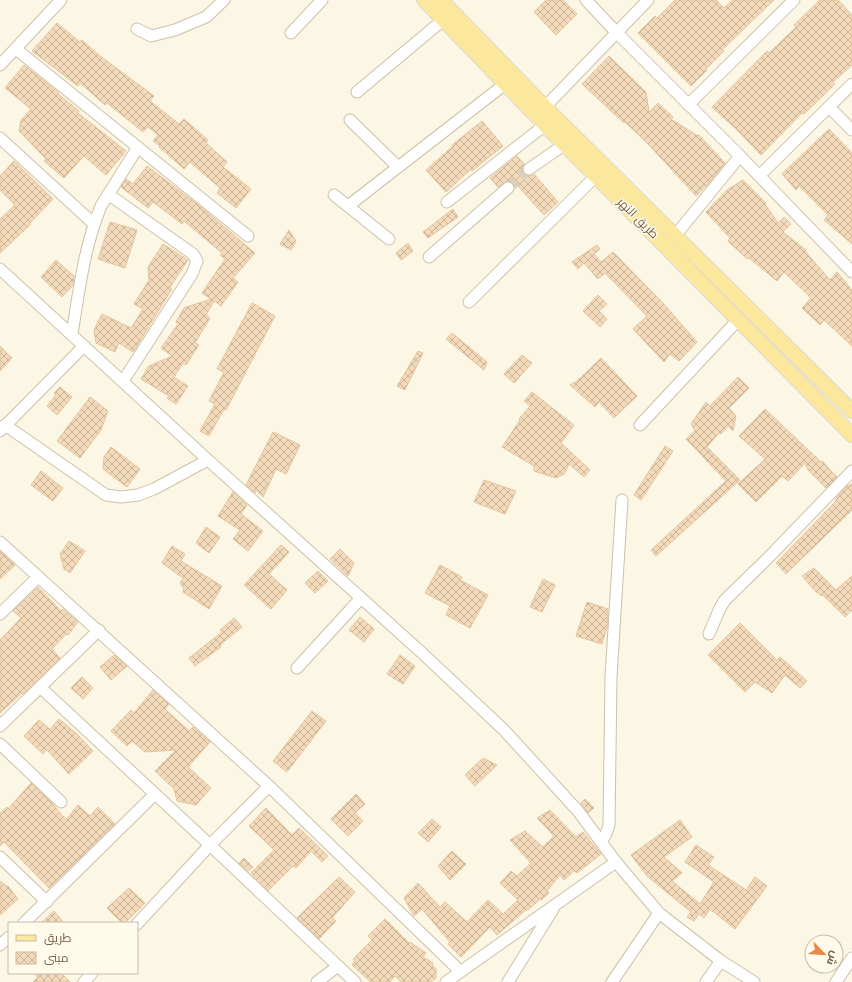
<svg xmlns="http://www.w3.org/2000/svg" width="852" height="982" font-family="'Fira Sans',Cairo,sans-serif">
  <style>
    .building { fill: url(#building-cross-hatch); stroke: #e5c49c }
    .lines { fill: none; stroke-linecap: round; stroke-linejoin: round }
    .minor-tunnel { stroke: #dad1bd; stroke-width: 11; stroke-dasharray: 11 5.5; stroke-linecap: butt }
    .minor-casing { stroke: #cec0aa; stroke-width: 13 }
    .major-casing { stroke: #ded9d3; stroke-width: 16 }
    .minor { stroke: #fff; stroke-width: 11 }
    .major { stroke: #fbe89c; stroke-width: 14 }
    .labels { text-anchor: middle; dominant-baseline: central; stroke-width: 3; stroke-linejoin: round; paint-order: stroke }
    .street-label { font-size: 12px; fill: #756049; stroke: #fffaea }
  </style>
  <defs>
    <pattern id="building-cross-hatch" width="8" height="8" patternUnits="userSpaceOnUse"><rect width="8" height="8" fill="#f2dabb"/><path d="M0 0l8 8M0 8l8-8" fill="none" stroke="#c9b49a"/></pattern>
  </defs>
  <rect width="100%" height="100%" fill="#fcf7e4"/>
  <g class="building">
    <polygon points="546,0 563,0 577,14 556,35 534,12"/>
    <polygon points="675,0 716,0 724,8 733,0 774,0 722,50 724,51 706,69 707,70 691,86 638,33 655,16 657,18"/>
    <polygon points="820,0 838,0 852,15 852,65 833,82 835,84 804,114 802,113 761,155 737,130 712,107 767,51 769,53 796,27 794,25"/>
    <polygon points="57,23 80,42 82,40 100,56 154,96 150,101 179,124 184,119 208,140 206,143 227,162 223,167 251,189 236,208 217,193 220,188 190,162 184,169 159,147 160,146 153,141 158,135 148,127 143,132 107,103 105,105 80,83 78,86 32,51"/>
    <polygon points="609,56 646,92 649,112 658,103 673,117 671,119 698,136 699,135 725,163 709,183 696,196 648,144 625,122 624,123 582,84"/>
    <polygon points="24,65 59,93 58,94 79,111 78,113 126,151 106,175 84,156 64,178 44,161 46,159 19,131 21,120 31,109 5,88"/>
    <polygon points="482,121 503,146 472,171 471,169 446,192 426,170 453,146 452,145"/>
    <polygon points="829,129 852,153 852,244 824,220 828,215 799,186 796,190 782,174"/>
    <polygon points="517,156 524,164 522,169 524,173 529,176 534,174 558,202 544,215 517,185 515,187 513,183 507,181 498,187 490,178"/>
    <polygon points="14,161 53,199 30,223 31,224 0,253 0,219 15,205 0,190 0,176"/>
    <polygon points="147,166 197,204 255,253 233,278 238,282 221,306 214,301 206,315 210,318 195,343 199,345 186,365 183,363 174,377 188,386 176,404 167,398 169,396 141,379 149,366 172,356 161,348 178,324 176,322 184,308 211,299 202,293 225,259 220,255 222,253 184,221 182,224 153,202 148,208 121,187 126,179 133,184"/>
    <polygon points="743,180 766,203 765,204 778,223 784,217 791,224 783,232 806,250 805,251 830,280 837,272 852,290 852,346 824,320 820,325 802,308 811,298 784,272 777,281 749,258 747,259 728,241 730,238 706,212 727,190"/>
    <polygon points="453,209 458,217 428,238 423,232"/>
    <polygon points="110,222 137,230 125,268 98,259"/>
    <polygon points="289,230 296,241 291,250 280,244"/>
    <polygon points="408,243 413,251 401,260 396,253"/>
    <polygon points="163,244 188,260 170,287 172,289 133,352 119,343 115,352 96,343 94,330 102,314 131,328 143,309 134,304 149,280 148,267"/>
    <polygon points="597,245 600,249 594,254 601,262 613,252 662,302 697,342 679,361 670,354 664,362 633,329 647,316 605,273 598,279 584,263 578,269 572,262"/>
    <polygon points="56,260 74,276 73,285 62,297 41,277"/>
    <polygon points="598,295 607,304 599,311 607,319 600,327 583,311"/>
    <polygon points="252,303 275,316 226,410 224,409 209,436 200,431 215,404 209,401 224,372 217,369"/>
    <polygon points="452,333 487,362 484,370 446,339"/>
    <polygon points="0,346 12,358 0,371"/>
    <polygon points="418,351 423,353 405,390 397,386"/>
    <polygon points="522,355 532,363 514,383 504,374"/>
    <polygon points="601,358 637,396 614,418 599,402 595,407 570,385 577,381"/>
    <polygon points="738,377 749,388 729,408 736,416 733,431 728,426 721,434 719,433 707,447 740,480 656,556 651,550 726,481 686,439 695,431 691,424 706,402 710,406"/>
    <polygon points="60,387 72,397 57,415 47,406 56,395 54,393"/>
    <polygon points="532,392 574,425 561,443 590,470 584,477 569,464 564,474 556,478 534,471 534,466 502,447 520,420 519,419 530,406 524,401"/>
    <polygon points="90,397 108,411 101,430 80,458 57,441"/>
    <polygon points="765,409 821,462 822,461 837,477 826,488 808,470 805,463 788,481 782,476 756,502 738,484 765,459 739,436"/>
    <polygon points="273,432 300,445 286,474 276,469 263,497 256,490 255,493 246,485"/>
    <polygon points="665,446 673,451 641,500 634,495"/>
    <polygon points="111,447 140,469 127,487 103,469 104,457"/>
    <polygon points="41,471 63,488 53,501 31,485"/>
    <polygon points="484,480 516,491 505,514 474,502"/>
    <polygon points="852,484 852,510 786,574 776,563 836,501 836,498 847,486"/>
    <polygon points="233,492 247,505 241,514 263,531 248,551 233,539 240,530 218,516"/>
    <polygon points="206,527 220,537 209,553 196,543"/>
    <polygon points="69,541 85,551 70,573 64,569 60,554"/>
    <polygon points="281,545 289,552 269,574 287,590 271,609 244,585"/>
    <polygon points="172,546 185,554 181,561 222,586 209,609 183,592 184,589 180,583 183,578 162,563"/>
    <polygon points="340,549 354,563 348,576 330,559"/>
    <polygon points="0,551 15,565 0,579"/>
    <polygon points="440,565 462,577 460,580 488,595 470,628 446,615 450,606 425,593"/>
    <polygon points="814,568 836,590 852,576 852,610 845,617 823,595 822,596 816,592 802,576"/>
    <polygon points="318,571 328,581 315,593 305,583"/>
    <polygon points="543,579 555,585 542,612 530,607"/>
    <polygon points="38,587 61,611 63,609 78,622 68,635 66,634 52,649 60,658 23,694 22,693 0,713 0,640 21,618 13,611"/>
    <polygon points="587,602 608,609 607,627 602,644 576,636"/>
    <polygon points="360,617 374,629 364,642 349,630"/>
    <polygon points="234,618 242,627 220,645 221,647 195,666 189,658 222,632 220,630"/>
    <polygon points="740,623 777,660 780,657 807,681 800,688 785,675 772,693 755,682 745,692 708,655"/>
    <polygon points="114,655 127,666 111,680 100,667"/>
    <polygon points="400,655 415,666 403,684 387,674"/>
    <polygon points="82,677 93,688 83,699 71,688"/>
    <polygon points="153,690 169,704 165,709 189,731 193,727 210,742 188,767 211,788 196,805 177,801 174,789 155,771 176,750 145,752 132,741 127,746 111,731 131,710 134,713"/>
    <polygon points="312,711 326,721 287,772 273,761"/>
    <polygon points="59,719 77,734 93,751 69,774 47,750 43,754 24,736 39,720 50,729"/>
    <polygon points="483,758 497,765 475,786 465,775"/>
    <polygon points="31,783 51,802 66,820 78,805 90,816 98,807 115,824 49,888 4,842 0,846 0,813 7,807 8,809"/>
    <polygon points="356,794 365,804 355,813 363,821 348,836 331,819"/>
    <polygon points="585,799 594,808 588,813 581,803"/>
    <polygon points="266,808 292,835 299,828 328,856 322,862 311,851 296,868 293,866 268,891 251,873 274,850 249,826"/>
    <polygon points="550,810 576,837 583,832 601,854 577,873 574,871 564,880 560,875 547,891 549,893 541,900 540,899 528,910 527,909 497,935 490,927 461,957 448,944 450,942 422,909 414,916 404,898 418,883 440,907 445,902 467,922 488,900 503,914 518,900 500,883 511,871 517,876 531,863 510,840 525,831 543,847 554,836 537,818"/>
    <polygon points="432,819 441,827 428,842 418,833"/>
    <polygon points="680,820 692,837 664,857 682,873 672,881 700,904 714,882 685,862 696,845 714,857 708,865 746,890 755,877 767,886 735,929 710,909 704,918 699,914 694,921 687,917 691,912 647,876 631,855"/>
    <polygon points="452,851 466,864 450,880 438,866"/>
    <polygon points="244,858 253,867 248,871 239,863"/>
    <polygon points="339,877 355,892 332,918 336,921 319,939 297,918"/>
    <polygon points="0,881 8,887 8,886 18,899 0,915"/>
    <polygon points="129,888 145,903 125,923 122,923 107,908"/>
    <polygon points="54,911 64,923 41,923"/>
    <polygon points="385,919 409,943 410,942 426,953 423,957 433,963 432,965 436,969 436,978 431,982 401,982 395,976 390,982 371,982 352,965 355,961 353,959 372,940 368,936"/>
    <polygon points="33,973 61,973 70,982 33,982 38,977"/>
  </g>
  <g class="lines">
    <polyline class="minor-tunnel" points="508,188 529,169"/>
    <defs>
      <g id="minor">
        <polyline points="586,0 616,32 740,156 852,272"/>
        <polyline points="137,29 151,36 175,30 206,17 224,0"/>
        <polyline points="291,33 322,0"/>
        <polyline points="16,49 248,236"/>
        <polyline points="0,65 61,0"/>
        <polyline points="357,92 443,20"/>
        <polyline points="688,105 794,0"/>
        <polyline points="545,107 648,0"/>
        <polyline points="829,107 852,130"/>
        <polyline points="350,120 398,167"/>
        <polyline points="0,138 94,224"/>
        <polyline points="529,169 565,144"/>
        <polyline points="759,176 852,84"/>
        <polyline points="108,194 193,254 197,261 192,274 123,381"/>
        <polyline points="334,195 389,239"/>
        <polyline points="447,202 545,125"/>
        <polyline points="348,206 505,84"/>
        <polyline points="674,237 740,156"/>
        <polyline points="429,257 508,188"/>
        <polyline points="0,269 208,460 421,652 504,730 578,811 616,862 659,913 721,961 754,982"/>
        <polyline points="469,302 596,176"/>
        <path d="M72,334C79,291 84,247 101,206L138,147"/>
        <polyline points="5,425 106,495 121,497 138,495 154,489 208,460"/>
        <polyline points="640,425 738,320"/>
        <polyline points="0,431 84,346"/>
        <polyline points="0,542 269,786 460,971"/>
        <polyline points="0,614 38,577"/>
        <polyline points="709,634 720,608 725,600 768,558 852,471"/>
        <polyline points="297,668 361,598"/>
        <polyline points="40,687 210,845 355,982"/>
        <polyline points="0,726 99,630"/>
        <polyline points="0,744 61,802"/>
        <polyline points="601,841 606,834 609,825 611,677 622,500"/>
        <polyline points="0,857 47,902"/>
        <polyline points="24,923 155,794"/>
        <polyline points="137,924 210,845 269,786"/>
        <polyline points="0,945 9,937"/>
        <polyline points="84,982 92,973"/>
        <polyline points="317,982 338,966"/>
        <polyline points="446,982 616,862"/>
        <polyline points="508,982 553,909"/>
        <polyline points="612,982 659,913"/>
        <polyline points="706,982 721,961"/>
        <polyline points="836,982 852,958"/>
      </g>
      <g id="major">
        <polyline points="424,0 545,125 852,435"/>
        <polyline points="441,0 545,107 852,411"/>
      </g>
    </defs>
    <use href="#minor" class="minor-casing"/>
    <use href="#major" class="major-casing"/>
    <use href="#minor" class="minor"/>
    <use href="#major" class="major"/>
  </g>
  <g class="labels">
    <g class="street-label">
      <text transform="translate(638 218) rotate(45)">طريق النهر</text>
    </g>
  </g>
  <rect x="8" y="922" width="130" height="52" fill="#fffaea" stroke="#c8bcaa"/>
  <rect x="16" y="935" width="20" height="6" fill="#fbe89c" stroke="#c8bcaa"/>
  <text x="44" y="942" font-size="12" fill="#756049">طريق</text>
  <rect x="16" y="952" width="20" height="12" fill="url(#building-cross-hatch)" stroke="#c8bcaa"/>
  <text x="44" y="962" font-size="12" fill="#756049">مبنى</text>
  <g transform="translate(824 954) rotate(115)"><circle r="19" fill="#fffaea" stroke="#c8bcaa"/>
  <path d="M0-3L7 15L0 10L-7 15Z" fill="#e78748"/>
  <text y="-6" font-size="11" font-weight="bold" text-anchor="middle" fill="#756049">ش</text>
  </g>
</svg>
